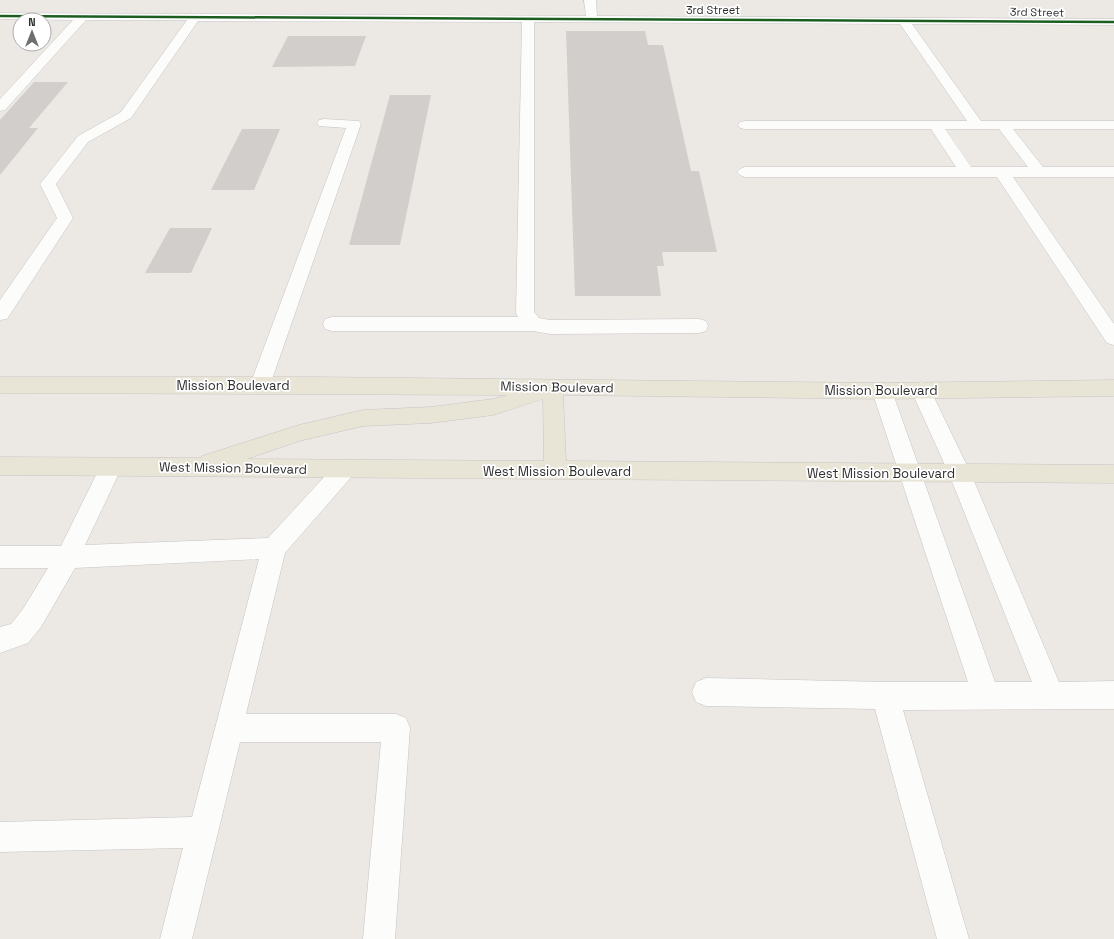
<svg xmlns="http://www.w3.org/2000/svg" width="1114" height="939" font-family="'Space Grotesk',sans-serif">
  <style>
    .building { fill: #d1cecb }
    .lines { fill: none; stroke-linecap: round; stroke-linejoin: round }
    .minor-casing { stroke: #c5c4c5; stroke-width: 1 }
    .major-casing { stroke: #c6c5c4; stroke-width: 1 }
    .minor { fill: #fcfcfb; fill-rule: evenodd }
    .major { fill: #e8e4d6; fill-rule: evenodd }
    .cycleway-casing { stroke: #fff; stroke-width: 4 }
    .cycleway { stroke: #1b5e20; stroke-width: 2.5 }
    .labels { text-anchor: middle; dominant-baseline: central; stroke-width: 3.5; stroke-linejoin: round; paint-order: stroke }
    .far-street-label { font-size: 11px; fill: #2e2e2e; stroke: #fff }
    .street-label { font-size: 13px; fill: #2e2e2e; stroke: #fff }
  </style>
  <rect width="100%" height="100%" fill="#ece8e4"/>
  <g class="building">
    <polygon points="566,31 645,31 648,45 663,45 691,171 699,171 717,252 662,252 664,266 657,266 661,296 575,296"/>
    <polygon points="288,36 366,36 355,66 272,67"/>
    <polygon points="34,82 68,82 29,128 38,128 0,175 0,120"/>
    <polygon points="390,95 431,95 400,245 349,245"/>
    <polygon points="242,129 280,129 254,190 211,190"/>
    <polygon points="170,228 212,228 191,273 145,273"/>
  </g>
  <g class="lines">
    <defs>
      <g id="minor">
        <path d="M584,0H596L597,16L1114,19V25L912,24L981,121H1114V129H1013L1043,167H1114V177H1013L1114,324V345L1107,343L997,177H745L740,175L737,172L740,169L745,167H956L931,129H745L740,128L738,125L740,122L745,121H967L900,24L534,22V312L539,318L550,320L699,319L706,321L708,326L706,331L699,333L550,334L533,331H332L325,329L323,324L325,319L332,317H518L516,313L522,22L198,21L131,118L88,142L56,184L73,218L7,319L0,320V300L57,218L40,184L78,136L121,112L187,20H86L5,110L0,111V99L73,20L0,19V13L586,16ZM945,129H999L1028,167H971Z"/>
        <polygon points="324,119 359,121 361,124 270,385 267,390 260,393 253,390 250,385 346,128 319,126 317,123 319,120"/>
        <polygon points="921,382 928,385 971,474 1059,682 1114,681 1114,709 903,710 969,939 937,939 875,709 706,706 696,702 692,692 696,682 706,678 885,682 968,682 872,391 875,386 882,383 889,386 892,391 995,682 1032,682 949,474 911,390 914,385"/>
        <polygon points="111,458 119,461 122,467 85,545 268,538 337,463 345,460 353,463 356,469 353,475 285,553 246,714 396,714 406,718 410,728 395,939 363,939 381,742 240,742 192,939 160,939 183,848 0,852 0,822 192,817 259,559 75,568 41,627 28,643 0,653 0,627 11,624 23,609 48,568 0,568 0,546 61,546 103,461"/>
      </g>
      <path id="major" d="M0,377H313L882,383L1114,380V396L882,399L563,395L566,461L1114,465V483L0,475V457L201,458L202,456L299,425L363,410L431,407L493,399L507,395L0,393ZM543,399L544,461L247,459L299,441L363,426L431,423L493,415Z"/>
    </defs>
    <use href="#minor" class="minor-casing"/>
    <use href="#major" class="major-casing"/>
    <use href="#minor" class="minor"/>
    <use href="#major" class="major"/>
    <defs>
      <polyline id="cycleway" points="0,16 1114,22"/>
    </defs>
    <use href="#cycleway" class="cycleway-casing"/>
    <use href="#cycleway" class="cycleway"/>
  </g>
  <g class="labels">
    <g class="far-street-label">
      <text x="713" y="10">3rd Street</text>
      <text transform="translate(1037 12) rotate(1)">3rd Street</text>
    </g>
    <g class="street-label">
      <text x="233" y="385">Mission Boulevard</text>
      <text transform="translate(557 387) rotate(1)">Mission Boulevard</text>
      <text x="881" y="390">Mission Boulevard</text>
      <text transform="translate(233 468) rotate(1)">West Mission Boulevard</text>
      <text x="557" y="471">West Mission Boulevard</text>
      <text x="881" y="473">West Mission Boulevard</text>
    </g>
  </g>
  <g transform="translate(32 32)"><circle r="19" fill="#ffffff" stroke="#ababab"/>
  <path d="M0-3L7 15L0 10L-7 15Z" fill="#706f6e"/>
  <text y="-6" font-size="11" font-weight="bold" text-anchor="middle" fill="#2e2e2e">N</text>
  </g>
</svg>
